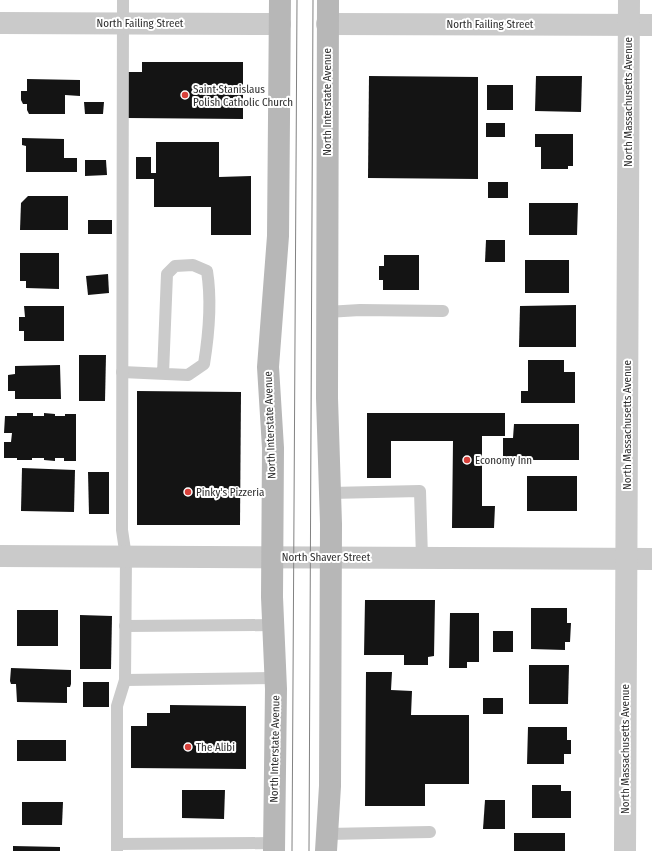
<svg xmlns="http://www.w3.org/2000/svg" width="652" height="851" font-family="'Fira Sans Condensed',sans-serif">
  <style>
    .building { fill: #141414 }
    .lines { fill: none; stroke-linecap: round; stroke-linejoin: round }
    .lane { stroke: #cacaca; stroke-width: 12 }
    .street { stroke: #cacaca; stroke-width: 22 }
    .secondary { stroke: #b7b7b7; stroke-width: 22 }
    .tram { stroke: #828282; stroke-width: 1 }
    .poi-dot { fill: #d8413b; stroke: #fff; stroke-width: 1.5 }
    .labels { text-anchor: middle; dominant-baseline: central; stroke-width: 4; stroke-linejoin: round; paint-order: stroke }
    .street-label { font-size: 11px; fill: #2d2d2d; stroke: #fff }
    .poi-label { font-size: 11px; fill: #2d2d2d; stroke: #fff; text-anchor: start }
  </style>
  <rect width="100%" height="100%" fill="#fff"/>
  <g class="building">
    <polygon points="142,62 243,62 243,119 128,118 128,72 142,72"/>
    <polygon points="369,76 478,77 478,179 368,178"/>
    <polygon points="536,76 582,76 581,112 535,111"/>
    <polygon points="27,79 80,80 80,96 65,95 65,114 29,114 27,110 27,104 23,104 21,100 21,91 27,91"/>
    <rect x="487" y="85" width="26" height="25"/>
    <polygon points="84,102 104,102 103,114 85,114"/>
    <rect x="486" y="123" width="19" height="14"/>
    <polygon points="535,134 573,134 573,166 568,166 568,169 541,169 541,147 535,147"/>
    <polygon points="22,138 64,139 64,158 77,158 77,172 26,172 26,146 22,145"/>
    <polygon points="156,142 219,142 219,177 251,176 251,235 211,235 211,207 154,207 154,179 136,179 136,157 151,157 151,173 156,173"/>
    <polygon points="85,160 106,160 107,175 85,176"/>
    <rect x="488" y="182" width="20" height="16"/>
    <polygon points="28,196 68,196 68,230 20,230 21,203"/>
    <polygon points="529,203 578,203 577,235 529,235"/>
    <rect x="88" y="220" width="24" height="14"/>
    <polygon points="486,240 505,240 505,262 485,262"/>
    <polygon points="20,253 59,253 59,289 26,288 26,281 20,281"/>
    <polygon points="384,255 419,255 419,290 383,290 383,280 379,280 379,266 384,266"/>
    <rect x="525" y="260" width="44" height="33"/>
    <polygon points="108,274 109,293 88,295 86,276"/>
    <polygon points="576,305 576,347 519,347 520,306"/>
    <polygon points="24,306 64,306 64,341 24,341 24,331 19,331 19,317 25,317"/>
    <polygon points="79,355 106,355 105,401 79,401"/>
    <polygon points="528,360 564,360 564,372 575,372 575,403 521,403 521,391 528,391"/>
    <polygon points="60,365 61,399 15,399 15,391 8,391 8,375 15,374 15,366"/>
    <polygon points="137,391 241,392 240,525 137,525"/>
    <polygon points="17,413 33,413 33,416 44,416 44,413 55,414 55,416 65,416 65,414 76,414 76,461 64,461 64,458 55,458 55,461 44,460 44,458 32,458 32,460 17,460 17,458 4,458 4,442 11,442 12,433 4,433 5,416 17,416"/>
    <polygon points="367,413 505,413 505,436 482,436 482,506 495,506 494,528 452,528 453,441 391,441 391,478 367,478"/>
    <polygon points="514,424 579,424 579,460 503,460 503,438 513,438"/>
    <polygon points="22,468 75,470 74,512 21,511"/>
    <polygon points="88,472 109,472 109,514 89,514"/>
    <rect x="527" y="476" width="50" height="35"/>
    <polygon points="365,600 435,600 434,656 428,657 428,665 404,665 404,655 364,655"/>
    <polygon points="531,608 567,608 567,623 571,623 570,642 565,642 565,650 531,649"/>
    <rect x="17" y="610" width="41" height="36"/>
    <polygon points="450,613 479,613 479,662 467,662 467,668 449,668"/>
    <polygon points="80,615 112,616 111,669 80,669"/>
    <rect x="493" y="631" width="20" height="21"/>
    <polygon points="529,665 569,665 568,704 529,704"/>
    <polygon points="11,668 71,670 71,684 70,687 67,687 67,703 17,702 16,684 11,684 10,681"/>
    <polygon points="366,672 392,672 391,690 412,691 411,715 469,715 469,784 425,784 425,806 365,806"/>
    <rect x="83" y="682" width="26" height="25"/>
    <rect x="483" y="698" width="20" height="16"/>
    <polygon points="170,705 246,706 246,769 131,768 131,726 147,726 147,713 170,713"/>
    <polygon points="528,727 567,727 567,740 571,740 571,754 564,754 564,764 527,764"/>
    <rect x="17" y="740" width="49" height="21"/>
    <polygon points="532,785 561,785 561,791 571,791 571,818 532,818"/>
    <polygon points="182,790 225,790 224,819 182,818"/>
    <polygon points="485,800 505,800 505,829 483,829"/>
    <polygon points="22,802 63,802 62,825 22,825"/>
    <rect x="514" y="833" width="51" height="18"/>
    <polygon points="13,846 60,847 60,851 13,851"/>
  </g>
  <g class="lines">
    <g class="lane">
      <polyline points="327,312 360,310 443,311"/>
      <path d="M122,372L188,375L204,364C209,333 212,302 207,271L193,265L175,266L167,274L163,374"/>
      <polyline points="330,493 420,491 422,558"/>
      <polyline points="125,626 273,625"/>
      <polyline points="125,680 276,678"/>
      <polyline points="327,834 430,832"/>
      <polyline points="117,844 274,843"/>
      <polyline points="117,851 117,706 125,680 126,557 122,530 123,0"/>
    </g>
    <g class="street">
      <polyline points="0,23 280,24"/>
      <polyline points="327,24 652,25"/>
      <polyline points="0,556 652,559"/>
      <polyline points="625,851 629,0"/>
    </g>
    <g class="secondary">
      <polyline points="274,851 276,689 272,597 273,448 268,367 278,236 280,0"/>
      <polyline points="326,851 330,786 331,524 327,398 328,0"/>
    </g>
    <g class="tram">
      <polyline points="292,851 297,0"/>
      <polyline points="309,851 313,0"/>
    </g>
  </g>
  <g class="poi-dot">
    <circle cx="185" cy="95" r="4"/>
    <circle cx="467" cy="460" r="4"/>
    <circle cx="188" cy="492" r="4"/>
    <circle cx="188" cy="747" r="4"/>
  </g>
  <g class="labels">
    <g class="street-label">
      <text x="140" y="23">North Failing Street</text>
      <text x="490" y="24">North Failing Street</text>
      <text transform="translate(327 102) rotate(-90)">North Interstate Avenue</text>
      <text transform="translate(628 102) rotate(-90)">North Massachusetts Avenue</text>
      <text transform="translate(270 425) rotate(-92)">North Interstate Avenue</text>
      <text transform="translate(627 425) rotate(-90)">North Massachusetts Avenue</text>
      <text x="326" y="557">North Shaver Street</text>
      <text transform="translate(275 749) rotate(-89)">North Interstate Avenue</text>
      <text transform="translate(625 749) rotate(-90)">North Massachusetts Avenue</text>
    </g>
    <g class="poi-label">
      <text x="193" y="89">Saint Stanislaus<tspan x="193" dy="13">Polish Catholic Church</tspan></text>
      <text x="475" y="460">Economy Inn</text>
      <text x="196" y="492">Pinky's Pizzeria</text>
      <text x="196" y="747">The Alibi</text>
    </g>
  </g>
</svg>
